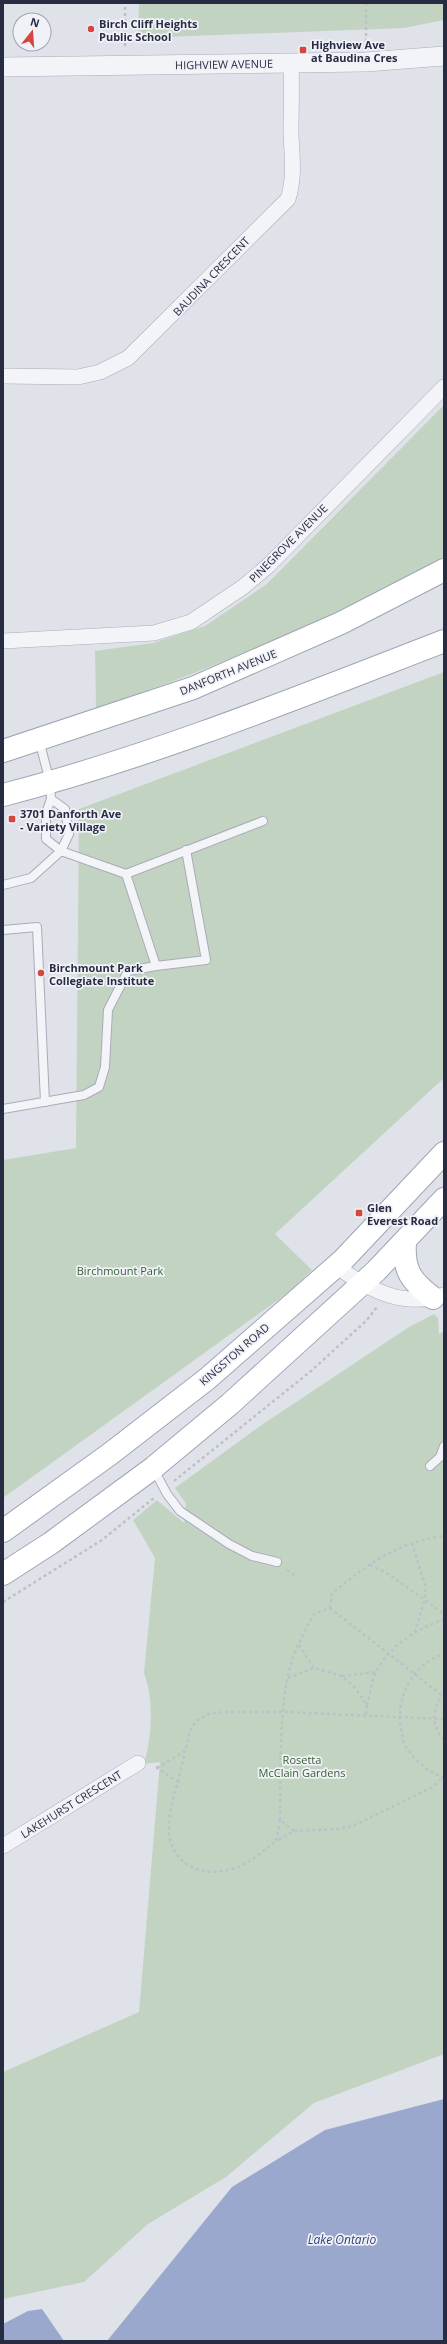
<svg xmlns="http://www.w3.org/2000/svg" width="447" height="2344" font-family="'Open Sans',sans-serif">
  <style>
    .green { fill: #c2d4c1 }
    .water { fill: #99a8cc }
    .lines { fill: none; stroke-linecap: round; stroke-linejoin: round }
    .service-casing { stroke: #a9abb8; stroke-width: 10 }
    .minor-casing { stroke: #a9abb8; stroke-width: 16 }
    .tertiary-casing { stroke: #a9abb8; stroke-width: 20 }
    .primary-casing { stroke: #9fa4b7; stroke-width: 24 }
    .path { stroke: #bec0c9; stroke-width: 2.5; stroke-dasharray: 3 3; stroke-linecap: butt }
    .service { stroke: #f3f4f8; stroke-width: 8 }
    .minor { stroke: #f3f4f8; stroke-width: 15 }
    .tertiary { stroke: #f3f4f8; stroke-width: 19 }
    .primary { stroke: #fff; stroke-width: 22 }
    .poi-dot { fill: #d6453e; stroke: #f0f2f7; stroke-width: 1.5 }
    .labels { text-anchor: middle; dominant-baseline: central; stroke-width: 3.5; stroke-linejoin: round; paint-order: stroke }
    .poi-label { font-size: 11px; font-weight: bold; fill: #282c43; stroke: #f0f2f7; text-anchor: start }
    .street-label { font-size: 11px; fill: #282c43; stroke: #f0f2f7 }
    .park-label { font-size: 11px; fill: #345f34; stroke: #f0f2f7 }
    .water-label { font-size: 12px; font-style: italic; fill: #2f4279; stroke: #f0f2f7 }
  </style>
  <rect width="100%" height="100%" fill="#e0e2ea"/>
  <g class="green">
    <polygon points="139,3 444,3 444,20 404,28 138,38"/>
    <path d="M444,405V557C333,619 216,667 96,709L95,651L153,643L205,626L267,584Z"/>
    <polygon points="444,672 444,1078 275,1234 312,1270 289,1292 3,1498 3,1160 76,1148 79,809"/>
    <path d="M434,1314L438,1318L439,1334L444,1331V2054L314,2103L226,2177L148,2224L84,2282L3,2299V2072L139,2012L160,1762L144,1764C152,1737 154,1699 144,1673L155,1558L133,1520L157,1500L184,1523L186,1504L175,1488L263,1424L409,1327Z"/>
  </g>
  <g class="water">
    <polygon points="444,2099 444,2341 107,2341 232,2187 325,2130"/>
    <polygon points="42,2309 64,2341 3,2341 3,2324 28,2311"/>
  </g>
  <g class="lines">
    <defs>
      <g id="service">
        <polyline points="39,740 50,782 51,799 46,813 46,839 61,851 126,874 263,821"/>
        <polyline points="126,874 156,966"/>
        <polyline points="3,885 31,878 61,851 69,834 65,809 51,799"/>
        <polyline points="3,930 37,927 45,1102"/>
        <polyline points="3,1109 84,1095 99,1087 105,1067 108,1010 128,971 156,966 206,960 186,850"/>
        <polyline points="430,1466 440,1457 444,1446"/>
        <polyline points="153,1468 167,1494 180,1511 229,1544 252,1556 277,1562"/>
      </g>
      <g id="minor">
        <path d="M3,376L78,377L100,372L128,358L288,199C295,177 292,157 291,134C291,111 292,87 291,63"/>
        <polyline points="3,641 154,633 191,622 243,587 268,566 444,387"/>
        <path d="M336,1266C369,1290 402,1308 444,1295"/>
        <polyline points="3,1846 138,1763"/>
      </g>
      <polyline id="tertiary" points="3,67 366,62 444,56"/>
      <g id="primary">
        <polyline points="3,751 193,688 341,623 444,570"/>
        <path d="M3,795C154,756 299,697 444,641"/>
        <path d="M405,1242C403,1271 411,1281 433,1298"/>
        <polyline points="3,1531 110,1454 207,1379 343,1260 444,1153"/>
        <polyline points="3,1574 51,1543 153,1468 230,1404 376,1271 444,1199"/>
      </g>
    </defs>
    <use href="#service" class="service-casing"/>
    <use href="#minor" class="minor-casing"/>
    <use href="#tertiary" class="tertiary-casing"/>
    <use href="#primary" class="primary-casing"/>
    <g class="path">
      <polyline points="366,3 366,44"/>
      <polyline points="125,46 125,3"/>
      <polyline points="174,1481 311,1371 366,1321 377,1307"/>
      <polyline points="412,1543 425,1585 425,1599 415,1631"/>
      <polyline points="370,1565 390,1575 444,1614"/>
      <polyline points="287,1570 295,1576"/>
      <polyline points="3,1602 102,1540 154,1498"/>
      <polyline points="330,1608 444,1697"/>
      <path d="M330,1608L332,1593C371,1563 394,1543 444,1536"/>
      <polyline points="299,1645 314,1668"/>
      <polyline points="342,1676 376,1672"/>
      <polyline points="288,1678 314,1668 342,1676 355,1688 367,1705 366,1716"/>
      <path d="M444,1694C431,1708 431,1726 444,1740"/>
      <path d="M367,1705C370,1695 371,1682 376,1672C391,1644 416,1630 444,1619"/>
      <path d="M156,1767L178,1782C173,1796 166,1825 170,1840C179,1870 207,1877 235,1868C250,1863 263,1851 276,1841"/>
      <polyline points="157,1768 185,1751 191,1728 196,1721 208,1714 224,1712 284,1712 444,1719"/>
      <path d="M444,1778C429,1772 415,1761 406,1747C403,1744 403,1737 402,1733C394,1700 410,1665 444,1654"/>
      <polyline points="178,1782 185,1752"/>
      <path d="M280,1820C281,1775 278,1703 292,1661C297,1645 306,1628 314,1614L330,1608"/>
      <polyline points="294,1831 280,1820 276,1841 294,1831 338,1829 355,1825 431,1788 442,1778"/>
    </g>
    <use href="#service" class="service"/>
    <use href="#minor" class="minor"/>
    <use href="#tertiary" class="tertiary"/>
    <use href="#primary" class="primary"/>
  </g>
  <g class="poi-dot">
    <circle cx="91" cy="29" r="4"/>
    <rect x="299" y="46" width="8" height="8" rx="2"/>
    <rect x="8" y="815" width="8" height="8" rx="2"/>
    <circle cx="41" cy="973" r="4"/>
    <rect x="355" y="1209" width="8" height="8" rx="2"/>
  </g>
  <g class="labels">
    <g class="poi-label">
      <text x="99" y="23">Birch Cliff Heights<tspan x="99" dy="13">Public School</tspan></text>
      <text x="311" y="44">Highview Ave<tspan x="311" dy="13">at Baudina Cres</tspan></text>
      <text x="20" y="813">3701 Danforth Ave<tspan x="20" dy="13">- Variety Village</tspan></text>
      <text x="49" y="967">Birchmount Park<tspan x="49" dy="13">Collegiate Institute</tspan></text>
      <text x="367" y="1207">Glen<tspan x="367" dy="13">Everest Road</tspan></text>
    </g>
    <g class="street-label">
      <text transform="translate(224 64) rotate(-1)">HIGHVIEW AVENUE</text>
      <text transform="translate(211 276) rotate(-46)">BAUDINA CRESCENT</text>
      <text transform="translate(288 543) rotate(-45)">PINEGROVE AVENUE</text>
      <text transform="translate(228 672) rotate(-22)">DANFORTH AVENUE</text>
      <text transform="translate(234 1354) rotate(-41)">KINGSTON ROAD</text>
      <text transform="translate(71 1804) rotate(-32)">LAKEHURST CRESCENT</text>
    </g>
    <g class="park-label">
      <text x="120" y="1270">Birchmount Park</text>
      <text x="302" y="1759">Rosetta<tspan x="302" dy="13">McClain Gardens</tspan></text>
    </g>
    <g class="water-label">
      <text x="342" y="2239">Lake Ontario</text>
    </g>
  </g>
  <rect width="447" height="2344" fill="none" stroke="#282c43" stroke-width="8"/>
  <g transform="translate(32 32) rotate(17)"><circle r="19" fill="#f0f2f7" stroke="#a0a3af"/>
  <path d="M0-3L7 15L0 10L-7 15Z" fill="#d6453e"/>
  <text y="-6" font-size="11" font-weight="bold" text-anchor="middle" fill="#282c43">N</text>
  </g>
</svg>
